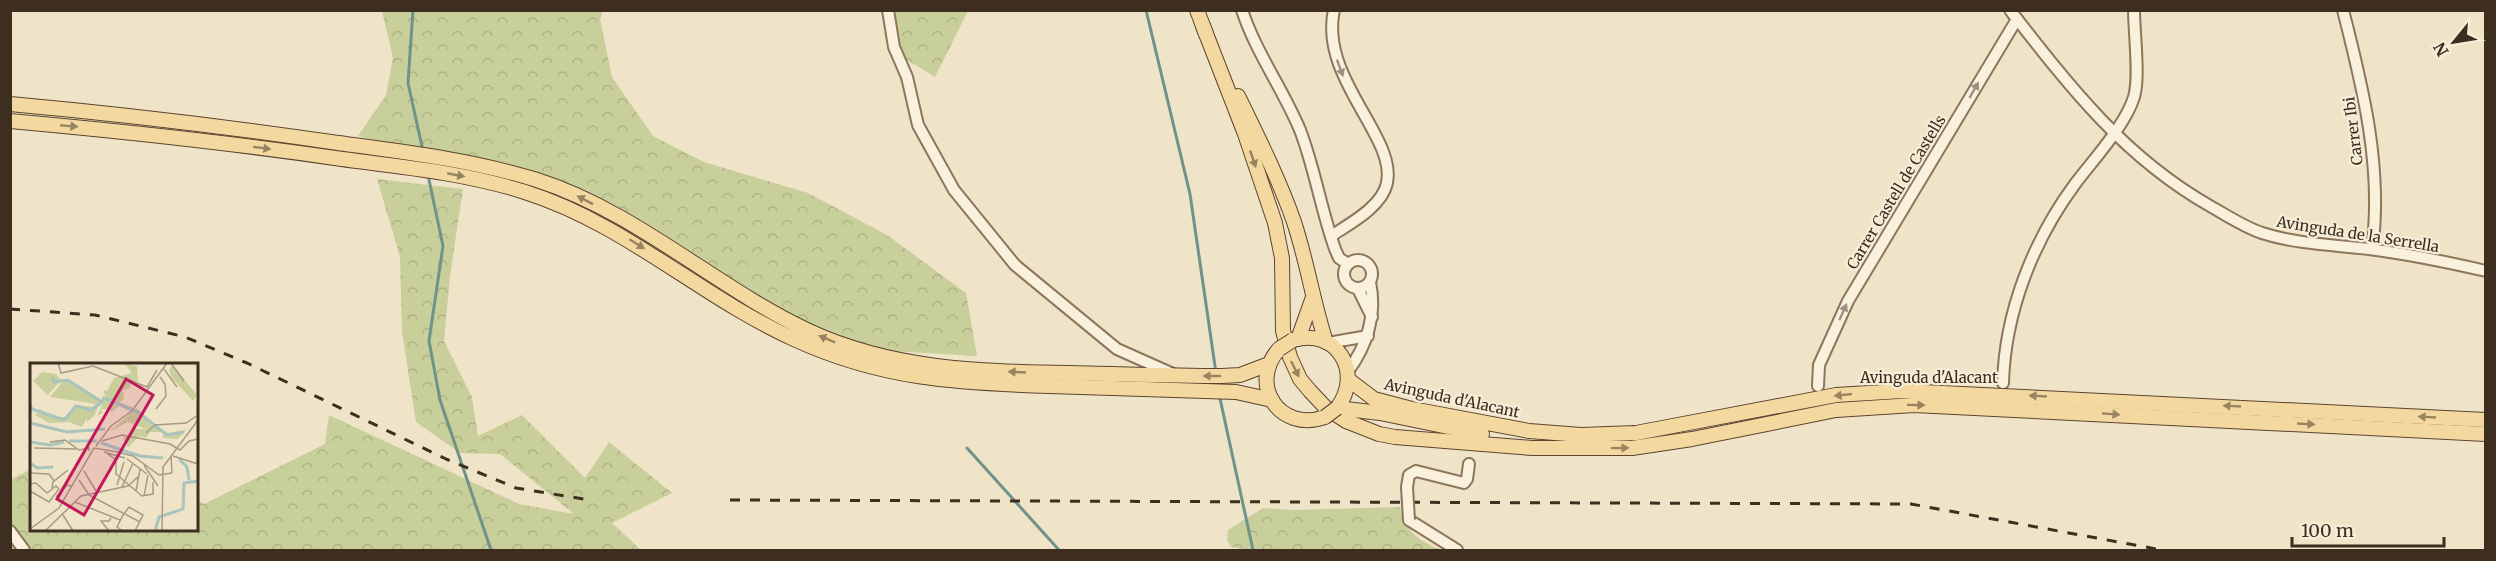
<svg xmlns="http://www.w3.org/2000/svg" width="2496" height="561" font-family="Merriweather,serif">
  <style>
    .forest { fill: url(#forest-crowns) }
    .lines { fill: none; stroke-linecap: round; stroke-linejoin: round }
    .stream { stroke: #6f938a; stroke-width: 3 }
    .minor-casing { stroke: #8d765c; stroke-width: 14 }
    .major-casing { stroke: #5b4430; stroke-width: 16 }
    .minor { stroke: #faf1dc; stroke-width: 10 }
    .major { stroke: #f3d9a0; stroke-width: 14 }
    .rail { stroke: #3d2e20; stroke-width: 3; stroke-dasharray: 10 10; stroke-linecap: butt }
    .minor-bridge-casing { stroke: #8d765c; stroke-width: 14; stroke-linecap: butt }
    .major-bridge-casing { stroke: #5b4430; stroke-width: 16; stroke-linecap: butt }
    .minor-bridge { stroke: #faf1dc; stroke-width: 10 }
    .major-bridge { stroke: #f3d9a0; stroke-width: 14 }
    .oneway { fill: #9c907e }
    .oneway2 { fill: #988460 }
    .labels { text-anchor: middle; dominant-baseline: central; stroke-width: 4.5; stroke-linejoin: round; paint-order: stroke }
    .street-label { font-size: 15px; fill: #3d2e20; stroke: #f7eed8 }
    .inset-river { fill: none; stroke: #a9c4bc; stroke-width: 3 }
    .inset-road { fill: none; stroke: #a89b85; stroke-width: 1.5 }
    .view { fill: #c2185b; fill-opacity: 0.15; stroke: #c2185b; stroke-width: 3 }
    .inset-edge { fill: none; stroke: #3d2e20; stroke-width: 3 }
  </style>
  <defs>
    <pattern id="forest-crowns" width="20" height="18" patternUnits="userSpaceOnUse" patternTransform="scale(1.5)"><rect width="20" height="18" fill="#c9cf9b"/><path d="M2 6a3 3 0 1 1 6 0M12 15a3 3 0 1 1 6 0" fill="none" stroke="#aeb285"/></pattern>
  </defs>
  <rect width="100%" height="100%" fill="#f0e4c8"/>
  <g class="forest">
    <polygon points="382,11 603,11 600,19 612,77 653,136 704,162 808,193 887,235 966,293 977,356 853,349 770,310 576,195 358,136 386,95 393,58"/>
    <polygon points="887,11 968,11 935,77 897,54"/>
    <polygon points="377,179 463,189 450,276 444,341 472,397 478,436 522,415 585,478 609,442 672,493 612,523 641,550 11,550 10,480 31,469 32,530 196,530 197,500 204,504 325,444 329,415 519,504 574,514 500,454 460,453 416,422 402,332 400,257"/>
    <path d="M1400,507C1404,532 1420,541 1441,550H1249L1231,547L1227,540L1228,530L1263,508L1293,510Z"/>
  </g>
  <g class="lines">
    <g class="stream">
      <polyline points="413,10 408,83 423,151"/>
      <polyline points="1146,10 1190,194 1216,373"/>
      <polyline points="428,175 443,246 429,341 440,400 491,550"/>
      <polyline points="1219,394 1253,550"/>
      <polyline points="967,448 1059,550"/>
    </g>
    <defs>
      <g id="minor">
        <polyline points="888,10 894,47 907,77 918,125 954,190 1015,265 1117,349 1173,374"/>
        <path d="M1242,10C1256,53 1283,89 1300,130C1315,169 1321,210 1335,249L1339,258L1348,264"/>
        <path d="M2010,10C2070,87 2124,157 2210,206C2226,215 2244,227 2262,233C2296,244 2334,245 2369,249C2408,254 2447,262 2486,271"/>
        <path d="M2343,10C2363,88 2383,169 2372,249"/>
        <path d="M1331,236C1349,224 1382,207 1387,183C1397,137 1319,78 1334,10"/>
        <circle cx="1358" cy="274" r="14"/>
        <polyline points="1358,289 1372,317"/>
        <polyline points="1328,343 1368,336"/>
        <path d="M1348,371C1367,346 1377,314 1370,282"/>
        <path d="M2003,383C2005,312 2033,241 2075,184C2093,160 2125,126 2134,97C2140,78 2134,32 2134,10"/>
        <polyline points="1818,386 1819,365 1848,301 2017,19"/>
        <polyline points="1407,487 1409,475 1416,471 1464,483 1467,479 1469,464"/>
        <polyline points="1409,520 1457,550"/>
        <polyline points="10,531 24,550"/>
      </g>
      <g id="major">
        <polyline points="1197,10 1206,34"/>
        <polyline points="1203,26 1245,134 1275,223 1282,258 1283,331 1290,357 1300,379 1310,391 1326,408 1346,421 1379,434 1395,437 1532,448 1632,448 1692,439 1836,410 1914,405 2486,434"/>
        <path d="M1238,96C1258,137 1279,179 1294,222C1307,261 1313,302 1326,342"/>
        <path d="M10,104C120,114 229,127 338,143C405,152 472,160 537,180C637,212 715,287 809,331C891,369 980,372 1069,373C1120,374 1171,376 1222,376L1240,375L1269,364"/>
        <path d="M10,121C121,131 232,143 342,159C403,167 465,173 525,192C626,224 699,296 794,339C881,379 956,383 1050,386C1112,388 1174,390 1236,392L1272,400"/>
        <polyline points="1298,339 1312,300"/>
        <path d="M1293,340C1337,327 1364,373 1337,408"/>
        <path d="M1279,349C1248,384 1279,433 1325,417"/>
        <polyline points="1349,380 1374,399 1412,409 1529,431 1581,435 1636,433 1836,395 1902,391 2486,420"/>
        <polyline points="1337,408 1380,413 1482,434"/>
      </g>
    </defs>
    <use href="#minor" class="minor-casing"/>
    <use href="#major" class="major-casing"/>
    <use href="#minor" class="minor"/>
    <use href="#major" class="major"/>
    <g class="rail">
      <polyline points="10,309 95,315 185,337 247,363 446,459 516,488 590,500"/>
      <polyline points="730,500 1911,504 2162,550"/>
    </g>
    <defs>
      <polyline id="minor-bridge" points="1407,487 1409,520"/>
      <g id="major-bridge">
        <polyline points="1279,349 1293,340"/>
        <polyline points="1325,417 1337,408"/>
      </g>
    </defs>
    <use href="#minor-bridge" class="minor-bridge-casing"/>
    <use href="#major-bridge" class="major-bridge-casing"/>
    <use href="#minor-bridge" class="minor-bridge"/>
    <use href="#major-bridge" class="major-bridge"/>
  </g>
  <defs><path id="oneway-solid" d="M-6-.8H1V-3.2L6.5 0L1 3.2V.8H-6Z" transform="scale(1.5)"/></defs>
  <g class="oneway">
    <use href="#oneway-solid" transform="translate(1340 68) rotate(70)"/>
    <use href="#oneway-solid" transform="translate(1974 90) rotate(-60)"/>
    <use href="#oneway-solid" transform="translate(1843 312) rotate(-66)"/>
  </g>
  <g class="oneway2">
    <use href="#oneway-solid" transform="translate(69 126) rotate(5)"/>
    <use href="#oneway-solid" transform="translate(262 148) rotate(7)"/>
    <use href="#oneway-solid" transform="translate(1253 159) rotate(71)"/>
    <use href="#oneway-solid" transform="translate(456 175) rotate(11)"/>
    <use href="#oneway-solid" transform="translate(585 200) rotate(-153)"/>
    <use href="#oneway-solid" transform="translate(637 244) rotate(32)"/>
    <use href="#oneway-solid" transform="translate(827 339) rotate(-157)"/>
    <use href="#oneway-solid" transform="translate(1295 369) rotate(64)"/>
    <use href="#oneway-solid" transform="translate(1017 372) rotate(-177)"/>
    <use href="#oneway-solid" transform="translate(1212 376) rotate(-180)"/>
    <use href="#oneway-solid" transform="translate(1843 395) rotate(174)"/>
    <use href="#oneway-solid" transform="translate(2038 396) rotate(-177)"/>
    <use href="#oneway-solid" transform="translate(1916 405) rotate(1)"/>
    <use href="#oneway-solid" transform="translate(2232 406) rotate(-177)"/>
    <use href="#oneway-solid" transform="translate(2111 414) rotate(4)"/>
    <use href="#oneway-solid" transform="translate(2427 417) rotate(-177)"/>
    <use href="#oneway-solid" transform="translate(2306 424) rotate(3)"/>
    <use href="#oneway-solid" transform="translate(1620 448) rotate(-1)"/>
  </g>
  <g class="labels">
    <g class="street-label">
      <text transform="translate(2353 131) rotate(-97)">Carrer Ibi</text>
      <text transform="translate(1896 192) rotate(-59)">Carrer Castell de Castells</text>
      <text transform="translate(2358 234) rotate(9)">Avinguda de la Serrella</text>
      <text x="1929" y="377">Avinguda d'Alacant</text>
      <text transform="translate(1452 398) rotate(12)">Avinguda d'Alacant</text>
    </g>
  </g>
  <g transform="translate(30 363)">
    <rect width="168" height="168" fill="#f0e4c8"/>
    <path d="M94,0L107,3L108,19L100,18V25L93,27L94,36L83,44L91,40L104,45L101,49L89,43L81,50V47L71,46L73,50L67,53L76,34L73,27L77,28L84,15L102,10ZM12,9L26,11L31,17L18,32L3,18ZM35,16L70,36L65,52L57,59V55L52,64L39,59L19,60L5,52L10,46L22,54H36L47,42L62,44L66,41L20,34ZM107,45L121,62L138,70L156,67L162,60L148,76L133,75V69H120L116,75L109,73L98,85L93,74L101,75L104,66H116L98,59L79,69Z" fill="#c9cf9b"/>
    <path d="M142,2L167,32L163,38L142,15L139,7Z" fill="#c9cf9b"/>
    <path class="inset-river" d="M22,14L24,19L38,17L72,39L74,35L108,49L137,72L154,69M0,42L2,46L34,57L46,43L61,47L71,40M0,60L37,69L75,66M39,78H67M0,79L20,82L34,79M71,80L110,93L133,95M149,96L157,104L159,117M0,100L7,105L23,104M125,168L129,154L153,146L154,120L168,118"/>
    <path class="inset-road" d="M28,0L31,10L63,3L117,24L127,7M141,0L154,18M134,6L147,24M126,46L136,33L135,21L130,14M116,70L125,62L156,60L168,52M72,78L92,72L140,81L150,87L159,78L168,76M20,79L35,77L49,87L59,85V88M66,83L81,63L102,48L137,0M4,85L46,86M74,89L95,95M75,89L86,97V111L112,133L123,131V119M87,89L103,93L129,112L142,110M141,92L142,110M143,93L168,101M97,96L117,111M114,102L128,123M54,108L66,128M0,110L19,111L24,118M49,117L59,132L110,159M0,121L6,120L17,130L26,123L29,126L19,139L0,128M87,122L94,99M92,124L103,100M22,125L23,119L38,107M106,128L110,106M114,133L118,112M26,134L37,122L42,123M45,139L90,157M94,151L99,144L113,152L105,168M33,152L43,168M0,166L29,145L64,85L88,89M15,168L51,133L98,123L109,113M79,168L71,158H79L82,153M93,168L87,164L94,150M132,168L133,104L168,57"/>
    <path class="view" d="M96,16L123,32L54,152L27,136Z"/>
    <rect width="168" height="168" class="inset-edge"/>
  </g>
  <rect width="2496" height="561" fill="none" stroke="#3d2e20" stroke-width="24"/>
  <g transform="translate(2454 42) rotate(240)" stroke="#f7eed8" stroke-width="4.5" paint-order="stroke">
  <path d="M0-4.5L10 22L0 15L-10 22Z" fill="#3d2e20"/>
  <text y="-9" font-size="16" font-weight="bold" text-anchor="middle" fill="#3d2e20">N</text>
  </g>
  <path d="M2292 537v9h152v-9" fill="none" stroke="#3d2e20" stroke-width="3"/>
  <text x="2301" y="537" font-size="18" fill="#3d2e20" stroke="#f7eed8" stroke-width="4.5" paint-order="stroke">100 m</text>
</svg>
